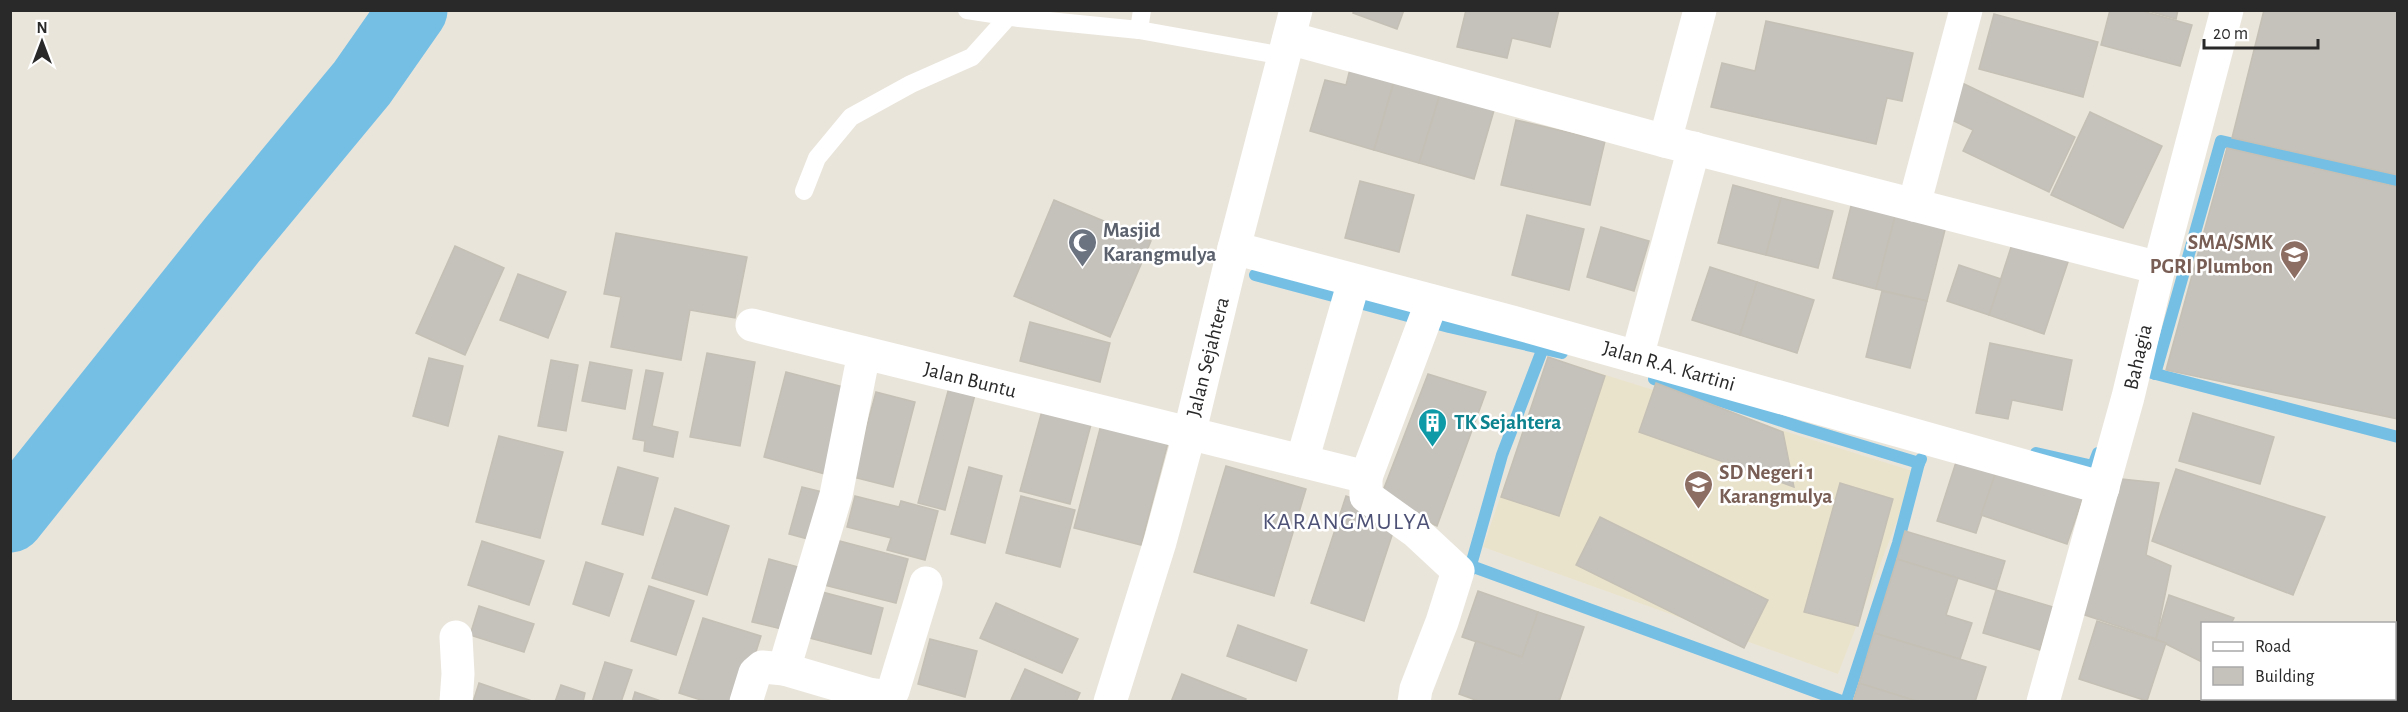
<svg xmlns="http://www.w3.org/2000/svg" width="2408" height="712" font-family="'Alegreya Sans',sans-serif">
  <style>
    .education { fill: #eae3cc }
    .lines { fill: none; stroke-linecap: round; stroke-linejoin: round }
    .stream { stroke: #75bfe5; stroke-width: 12 }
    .river { stroke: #75bfe5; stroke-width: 69 }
    .building { fill: #c5c1bb; stroke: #c5c0b5; stroke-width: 1.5 }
    .service { stroke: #fff; stroke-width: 18 }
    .minor { stroke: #fff; stroke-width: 33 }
    .labels { text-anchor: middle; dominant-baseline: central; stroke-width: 5; stroke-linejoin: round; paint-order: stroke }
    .worship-label { font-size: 21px; font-weight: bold; fill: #5b616d; stroke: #fff; text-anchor: start }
    .education-label { font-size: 21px; font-weight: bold; fill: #785e54; stroke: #fff; text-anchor: end }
    .street-label { font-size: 21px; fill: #292929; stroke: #fff }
    .culture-label { font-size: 21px; font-weight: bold; fill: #0d838f; stroke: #fff; text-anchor: start }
    .quarter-label { font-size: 24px; letter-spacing: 1.5px; fill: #4d5175; stroke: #fff }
  </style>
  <rect width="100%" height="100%" fill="#eae5db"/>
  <polygon class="education" points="1548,357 1916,472 1838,674 1483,547"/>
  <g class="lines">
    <g class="stream">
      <polyline points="1255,275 1449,327 1562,353"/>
      <polyline points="2152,373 2398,437"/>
      <polyline points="2155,374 2221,141 2398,181"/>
      <polyline points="1654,379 1800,427 1919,463 1921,459"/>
      <polyline points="2036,453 2093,466 2098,453"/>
      <polyline points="1471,566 1844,702"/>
      <polyline points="1469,572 1502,455 1543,348"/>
      <polyline points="1846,702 1898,543 1919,463"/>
    </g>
    <polyline class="river" points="10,518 232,240 362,83 413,10"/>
  </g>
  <g class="building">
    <polygon points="1354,10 1404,10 1397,29 1353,13"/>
    <polygon points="1466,10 1559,10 1550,47 1512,38 1507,58 1457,47"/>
    <polygon points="2110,10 2139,10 2192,25 2180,66 2101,45"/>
    <polygon points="2145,10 2178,10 2176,19"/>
    <polygon points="2264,10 2398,10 2398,175 2232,138"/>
    <polygon points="1994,14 2098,42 2083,97 1979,69"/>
    <polygon points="1766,21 1913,53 1902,101 1887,98 1876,144 1711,107 1722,63 1755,71"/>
    <polygon points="1351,65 1395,78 1374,150 1310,131 1325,80 1346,85"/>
    <polygon points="1395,78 1441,91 1419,163 1374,150"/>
    <polygon points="1960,82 2075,137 2049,192 1963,151 1973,130 1943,116"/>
    <polygon points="1441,91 1495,107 1474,179 1419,163"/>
    <polygon points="2090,112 2162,146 2123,228 2051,195"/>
    <polygon points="1516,120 1605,141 1590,205 1501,185"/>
    <polygon points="2227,148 2398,187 2398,419 2166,370"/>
    <polygon points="1360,181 1414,195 1399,252 1345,238"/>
    <polygon points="1733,185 1781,198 1766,255 1718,243"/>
    <polygon points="1781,198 1833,211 1818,268 1766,255"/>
    <polygon points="1853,198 1897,209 1876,289 1833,278"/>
    <polygon points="1054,200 1151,241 1110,337 1014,296"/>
    <polygon points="1897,209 1947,222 1927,301 1876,289"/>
    <polygon points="1527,215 1584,229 1569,290 1512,275"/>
    <polygon points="1601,227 1649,241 1634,291 1587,277"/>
    <polygon points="616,233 747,257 735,318 690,310 681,360 611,347 621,297 604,294"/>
    <polygon points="2013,241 2069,259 2044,334 1989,315"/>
    <polygon points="455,246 504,268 465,355 416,333"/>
    <polygon points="1959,265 2001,279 1989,315 1947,301"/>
    <polygon points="1710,267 1757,282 1740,335 1692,320"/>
    <polygon points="518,274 566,292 548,338 500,320"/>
    <polygon points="1757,282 1814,300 1797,353 1740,335"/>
    <polygon points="1882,291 1927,301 1910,368 1866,357"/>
    <polygon points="1030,322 1110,343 1100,382 1020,361"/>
    <polygon points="1990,343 2072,360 2062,410 2012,400 2008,419 1976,413"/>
    <polygon points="707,353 755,362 740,446 690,437"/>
    <polygon points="1548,357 1605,376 1559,516 1501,497"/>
    <polygon points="429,358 463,366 448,426 413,416"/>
    <polygon points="551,360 578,365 566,431 538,426"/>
    <polygon points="590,362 632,370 625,409 582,401"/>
    <polygon points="646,370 663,373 652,426 678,432 673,457 644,451 645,441 633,439"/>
    <polygon points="786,372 855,390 832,476 764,457"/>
    <polygon points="1428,374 1486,392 1437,526 1379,501"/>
    <polygon points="951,380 977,387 945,510 918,503"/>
    <polygon points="1656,383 1783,432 1794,487 1639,432"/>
    <polygon points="876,392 915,402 893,487 853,477"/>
    <polygon points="1045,400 1094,413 1070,504 1020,491"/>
    <polygon points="2193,413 2274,437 2260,484 2179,461"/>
    <polygon points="1102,421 1169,439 1141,545 1074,528"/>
    <polygon points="499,436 563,452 540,538 476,522"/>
    <polygon points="1958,456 1997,469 1976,533 1937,521"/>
    <polygon points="1226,466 1306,489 1274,596 1194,572"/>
    <polygon points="618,467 658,478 643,535 602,524"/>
    <polygon points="969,467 1002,476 985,543 951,534"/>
    <polygon points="1997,469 2083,497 2067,544 1981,515"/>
    <polygon points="2176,469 2325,517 2293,595 2152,541"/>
    <polygon points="2112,478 2159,483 2146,555 2171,566 2156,639 2070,610"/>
    <polygon points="1840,483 1893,499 1858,626 1804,612"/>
    <polygon points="802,487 831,494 819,542 789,534"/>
    <polygon points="855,496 899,507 901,501 938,511 925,560 887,550 891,538 847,527"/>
    <polygon points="1021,496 1075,510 1060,567 1006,553"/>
    <polygon points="1346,496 1399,514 1364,621 1311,603"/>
    <polygon points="675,508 729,526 707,595 652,578"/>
    <polygon points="1600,517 1768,600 1744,648 1576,565"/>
    <polygon points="1905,531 2005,561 1996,590 1897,559"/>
    <polygon points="836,540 908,559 896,603 824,585"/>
    <polygon points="482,541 544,561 529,605 468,585"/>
    <polygon points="769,559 798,567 782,629 752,622"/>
    <polygon points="1897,559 1958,578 1946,615 1972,623 1960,659 1874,633"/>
    <polygon points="586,562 623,574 609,616 573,604"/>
    <polygon points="649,586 694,601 676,655 631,641"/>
    <polygon points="811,589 883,608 871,654 798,635"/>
    <polygon points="1996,590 2053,607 2040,650 1983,633"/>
    <polygon points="1478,591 1538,612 1522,657 1462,637"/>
    <polygon points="2169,595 2234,618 2231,624 2202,624 2202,662 2156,639"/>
    <polygon points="996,603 1078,639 1062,673 980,638"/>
    <polygon points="479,606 534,624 524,652 470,635"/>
    <polygon points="1538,612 1584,627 1559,702 1481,702 1459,694 1476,641 1522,657"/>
    <polygon points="703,618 761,636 740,702 707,702 679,693"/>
    <polygon points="2097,621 2166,643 2147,701 2079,679"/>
    <polygon points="1238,625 1307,650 1296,681 1227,656"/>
    <polygon points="1874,633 1986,667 1975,702 1919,702 1859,683"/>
    <polygon points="930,639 977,651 965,697 918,684"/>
    <polygon points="605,662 632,670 621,702 592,702"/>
    <polygon points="1025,669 1080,693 1076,702 1010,702"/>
    <polygon points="1182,674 1246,699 1245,702 1171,702"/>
    <polygon points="479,683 535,702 473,702"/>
    <polygon points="1859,683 1919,702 1853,702"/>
    <polygon points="561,685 585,693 583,702 555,702"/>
    <polygon points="635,692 661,701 661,702 632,702"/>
    <polygon points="2261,698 2312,698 2311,702 2260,702"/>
    <polygon points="2329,698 2387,698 2385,702 2328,702"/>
  </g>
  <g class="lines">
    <g class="service">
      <polyline points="967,10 1019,18 1139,30 1284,56"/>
      <polyline points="1139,30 1142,10"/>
      <polyline points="804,191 817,158 851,117 911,84 972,57 1008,17"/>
    </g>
    <g class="minor">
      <polyline points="1289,38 1665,141 2159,268"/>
      <polyline points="1665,141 1700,10"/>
      <polyline points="1914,205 1966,10"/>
      <polyline points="1234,248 1512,322 2103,488"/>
      <polyline points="752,325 1366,477 1432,301"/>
      <polyline points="1637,357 1694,148"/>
      <polyline points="1302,461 1354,281"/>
      <polyline points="1366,477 1366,496 1415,531 1458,571 1442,622 1416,689 1414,702"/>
      <polyline points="456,637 458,674 456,702"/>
      <polyline points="784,669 869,694 882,696 893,691 926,583"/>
      <polyline points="746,702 755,673 762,667 784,669 836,495 864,353"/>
      <polyline points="1110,702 1160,542 1189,435 1234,248 1296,10"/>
      <polyline points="2043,702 2128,397 2159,268 2227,10"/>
    </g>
  </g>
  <defs>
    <symbol id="mosque-pin" viewBox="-11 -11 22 30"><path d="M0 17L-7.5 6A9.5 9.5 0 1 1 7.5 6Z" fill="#6b7280" stroke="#fff"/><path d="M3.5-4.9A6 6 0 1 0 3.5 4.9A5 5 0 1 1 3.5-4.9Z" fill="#fff"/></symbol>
    <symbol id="school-pin" viewBox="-11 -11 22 30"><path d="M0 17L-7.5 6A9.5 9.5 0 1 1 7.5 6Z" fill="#8d6e63" stroke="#fff"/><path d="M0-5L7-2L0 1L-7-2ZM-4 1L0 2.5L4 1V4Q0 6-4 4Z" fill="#fff"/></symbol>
    <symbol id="building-pin" viewBox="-11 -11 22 30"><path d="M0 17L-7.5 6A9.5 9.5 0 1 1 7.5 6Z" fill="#0f9aa8" stroke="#fff"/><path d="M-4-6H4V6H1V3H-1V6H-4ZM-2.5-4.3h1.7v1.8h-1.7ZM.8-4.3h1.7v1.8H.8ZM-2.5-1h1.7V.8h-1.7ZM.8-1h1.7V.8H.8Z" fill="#fff"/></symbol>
  </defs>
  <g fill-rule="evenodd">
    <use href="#mosque-pin" x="1066" y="226" width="33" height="45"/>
    <use href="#school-pin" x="2278" y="238" width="33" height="45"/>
    <use href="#building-pin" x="1416" y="406" width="33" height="45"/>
    <use href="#school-pin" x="1682" y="468" width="33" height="45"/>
  </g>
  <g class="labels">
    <g class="worship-label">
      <text x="1103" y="230">Masjid<tspan x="1103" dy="24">Karangmulya</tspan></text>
    </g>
    <g class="education-label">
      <text x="2273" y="242">SMA/SMK<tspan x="2273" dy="24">PGRI Plumbon</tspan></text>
      <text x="1719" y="472" text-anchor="start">SD Negeri 1<tspan x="1719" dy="24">Karangmulya</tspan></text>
    </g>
    <g class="street-label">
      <text transform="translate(1208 357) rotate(-76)">Jalan Sejahtera</text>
      <text transform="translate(2138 357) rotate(-77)">Bahagia</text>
      <text transform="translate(1669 366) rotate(16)">Jalan R.A. Kartini</text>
      <text transform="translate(970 380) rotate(14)">Jalan Buntu</text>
    </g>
    <g class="culture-label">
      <text x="1454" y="422">TK Sejahtera</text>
    </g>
    <g class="quarter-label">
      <text x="1347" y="522">KARANGMULYA</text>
    </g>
  </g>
  <rect width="2408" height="712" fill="none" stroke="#292929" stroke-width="24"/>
  <rect x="2201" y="622" width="195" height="78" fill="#ffffff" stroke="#a9a9a9" stroke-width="1.5"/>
  <rect x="2213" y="642" width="30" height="9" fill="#ffffff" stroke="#a9a9a9" stroke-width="1.5"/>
  <text x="2255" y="652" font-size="18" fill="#292929">Road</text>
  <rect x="2213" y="667" width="30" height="18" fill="#c5c1bb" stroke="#a9a9a9" stroke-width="1.5"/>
  <text x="2255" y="682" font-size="18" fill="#292929">Building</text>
  <g transform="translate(42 42)" stroke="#ffffff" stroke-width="4.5" paint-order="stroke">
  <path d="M0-4.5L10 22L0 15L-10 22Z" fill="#292929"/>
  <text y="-9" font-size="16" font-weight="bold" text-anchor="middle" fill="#292929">N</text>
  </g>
  <path d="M2204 39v9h114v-9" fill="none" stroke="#292929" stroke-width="3"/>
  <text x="2213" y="39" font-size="18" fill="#292929" stroke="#ffffff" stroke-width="4.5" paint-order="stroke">20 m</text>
</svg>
